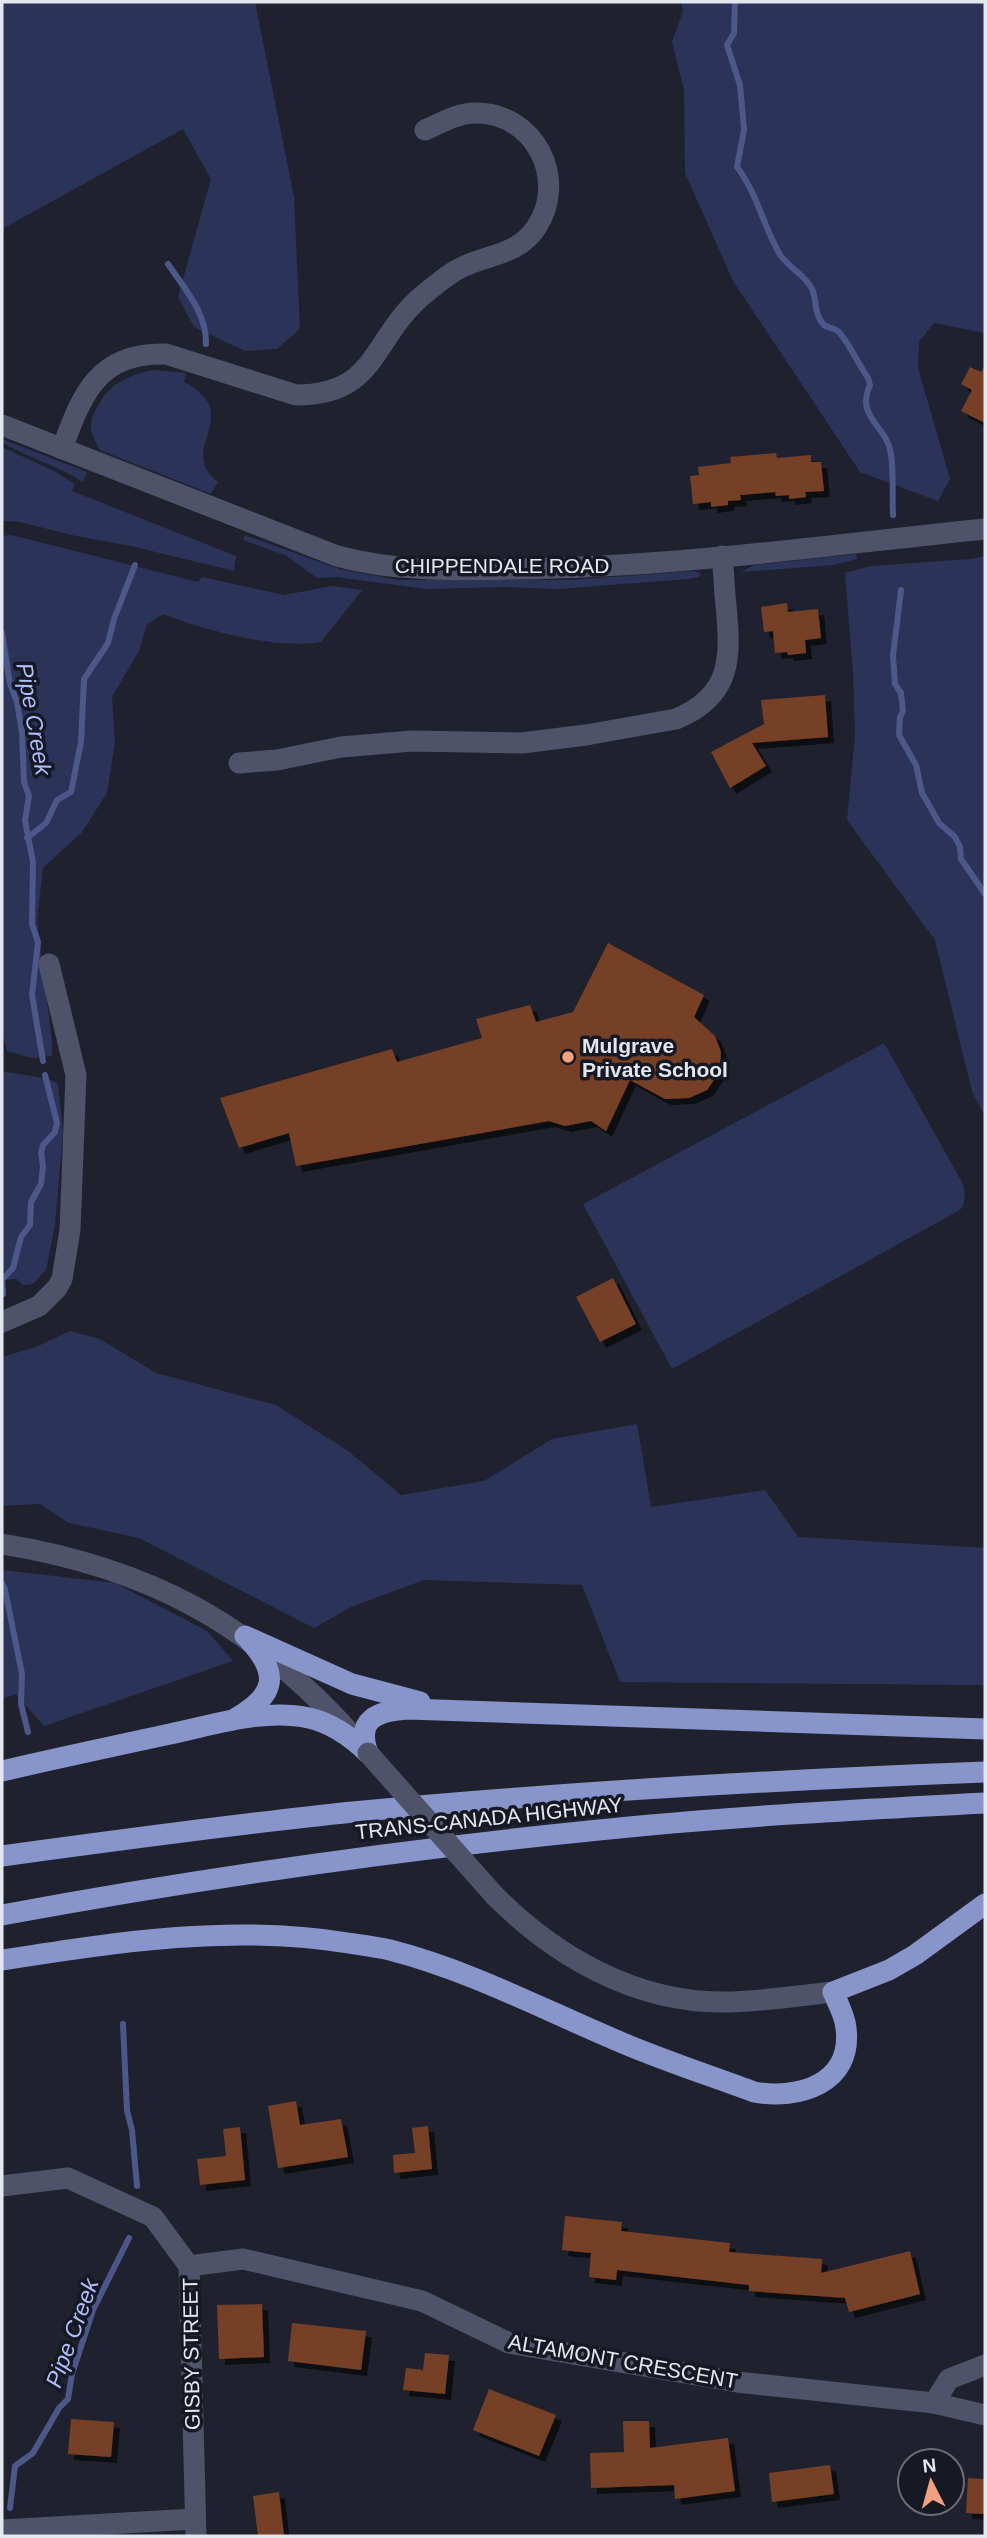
<svg xmlns="http://www.w3.org/2000/svg" width="987" height="2538" font-family="Helvetica,sans-serif">
  <style>
    .green { fill: #2b3359 }
    .lines { fill: none; stroke-linecap: round; stroke-linejoin: round }
    .stream { stroke: #4d588a; stroke-width: 6 }
    .building { fill: #743f28; filter: url(#shadow) }
    .minor { stroke: #4e5369; stroke-width: 21 }
    .tertiary { stroke: #4e5369; stroke-width: 21 }
    .motorway { stroke: #8895cb; stroke-width: 21 }
    .tertiary-bridge { stroke: #4e5369; stroke-width: 21 }
    .poi-dot { fill: #f2a17e; stroke: #161924; stroke-width: 2.5 }
    .labels { text-anchor: middle; dominant-baseline: central; stroke-width: 7; stroke-linejoin: round; paint-order: stroke }
    .street-label { font-size: 21px; fill: #e5e7ef; stroke: #161924 }
    .poi-label { font-size: 21px; font-weight: bold; fill: #e5e7ef; stroke: #161924; text-anchor: start }
    .water-label { font-size: 23px; font-style: italic; fill: #afbefc; stroke: #161924 }
  </style>
  <defs>
    <filter id="shadow"><feDropShadow dx="6" dy="6" stdDeviation="0" flood-color="#0009"/></filter>
  </defs>
  <rect width="100%" height="100%" fill="#1f222e"/>
  <g class="green">
    <polygon points="2,2 255,2 294,197 300,329 277,349 245,351 194,327 178,297 211,179 183,129 4,228 2,250"/>
    <polygon points="681,2 985,2 985,333 934,323 919,342 918,368 950,479 938,501 860,472 733,281 685,173 684,90 672,42 683,11"/>
    <path d="M155,370L186,373L184,382C247,415 175,448 218,482L211,494L100,450C97,444 92,436 91,429C90,421 93,415 97,408C108,384 130,374 155,370Z"/>
    <path d="M2,439L87,472L83,482C57,465 27,458 2,442Z"/>
    <polygon points="2,447 52,470 75,484 72,491 236,556 234,571 131,546 76,536 20,522 2,521"/>
    <path d="M11,535L198,582L202,577L284,595L332,586L362,590L321,642C279,650 203,630 163,614L147,624L139,651L112,697L115,742L107,793L82,832L43,868L37,920L52,1041V1056L32,1058L7,1051L2,1032V536Z"/>
    <polygon points="245,535 339,569 399,580 570,580 694,571 701,573 698,577 688,579 558,589 507,587 426,589 336,577 317,578 285,555 243,540"/>
    <polygon points="856,554 857,559 834,565 741,572 754,565"/>
    <polygon points="985,556 985,1116 972,1091 935,940 847,820 855,735 853,673 845,573 871,566 970,559"/>
    <path d="M884,1043L962,1182C965,1193 967,1201 960,1210L672,1369L583,1204Z"/>
    <path d="M2,1071C17,1075 48,1076 58,1084L63,1132L55,1225L46,1270L33,1284L23,1285L17,1279L2,1280Z"/>
    <polygon points="70,1331 100,1339 156,1373 276,1405 348,1451 401,1495 484,1481 552,1439 637,1424 651,1507 765,1490 798,1537 985,1548 985,1685 620,1682 582,1585 424,1580 351,1607 314,1628 139,1538 69,1523 40,1504 2,1506 2,1357 36,1347"/>
    <polygon points="2,1570 115,1583 207,1631 233,1661 44,1726 16,1694 2,1699"/>
  </g>
  <g class="lines">
    <g class="stream">
      <path d="M735,2L734,33L727,45L740,85L744,130L737,167C757,193 763,225 779,253C787,267 805,274 812,289C817,301 814,315 824,325C828,328 835,328 839,332C850,345 858,363 868,378L870,385C855,418 887,425 891,454C894,473 892,496 893,515"/>
      <path d="M168,264C184,288 207,313 206,344"/>
      <polyline points="901,590 893,656 895,684 901,693 903,711 900,717 899,735 916,765 922,793 929,805 939,823 955,837 960,847 961,859 985,894"/>
      <polyline points="2,633 10,684 17,702 22,732 24,782 29,796 25,821 33,862 32,924 38,942 32,995 43,1061"/>
      <polyline points="27,838 46,823 57,800 71,792 81,742 84,679 108,643 114,619 135,565"/>
      <polyline points="3,1294 2,1280 13,1268 21,1237 30,1225 31,1202 41,1184 43,1166 41,1153 43,1145 55,1132 57,1123 45,1075"/>
      <polyline points="2,1583 5,1590 22,1674 21,1704 28,1732"/>
      <polyline points="123,2024 127,2111 132,2130 137,2186"/>
      <polyline points="10,2508 15,2466 33,2453 59,2408 68,2399 72,2374 93,2310 129,2238"/>
    </g>
  </g>
  <g class="building">
    <polygon points="985,365 985,423 961,411 972,390 961,384 970,367 981,372"/>
    <polygon points="776,453 777,458 811,455 811,462 821,462 824,491 805,492 806,497 789,499 789,495 776,496 775,492 740,495 741,500 728,501 728,505 711,507 711,502 693,504 690,476 699,475 698,467 731,463 730,457"/>
    <polygon points="787,603 788,612 818,609 821,638 805,640 806,653 788,655 787,652 775,653 773,631 764,632 761,607"/>
    <polygon points="825,695 828,737 752,743 766,766 730,788 711,752 764,724 761,700"/>
    <polygon points="608,943 704,995 694,1017 715,1036 721,1052 720,1071 707,1090 689,1098 665,1099 630,1080 606,1131 591,1121 565,1126 549,1121 296,1166 289,1133 239,1148 220,1098 392,1049 397,1062 482,1038 476,1019 530,1005 536,1022 573,1012"/>
    <polygon points="613,1278 636,1324 600,1342 576,1297"/>
    <polygon points="296,2101 300,2125 341,2119 348,2157 278,2168 268,2106"/>
    <polygon points="428,2126 432,2169 394,2173 393,2155 415,2153 412,2128"/>
    <polygon points="240,2127 245,2180 200,2185 197,2159 226,2156 223,2129"/>
    <polygon points="565,2216 622,2222 621,2231 730,2243 729,2252 822,2259 821,2273 910,2251 920,2294 849,2312 845,2298 749,2291 749,2285 617,2270 616,2280 589,2277 591,2253 562,2250"/>
    <polygon points="262,2304 264,2357 219,2359 217,2305"/>
    <polygon points="292,2323 366,2331 361,2370 288,2361"/>
    <polygon points="425,2353 449,2355 445,2394 403,2390 406,2368 423,2370"/>
    <polygon points="489,2389 556,2415 539,2456 473,2430"/>
    <polygon points="71,2419 114,2422 111,2457 68,2454"/>
    <polygon points="623,2421 649,2421 650,2448 728,2438 735,2491 675,2499 674,2485 591,2488 590,2453 624,2452"/>
    <polygon points="830,2465 834,2494 772,2502 769,2473"/>
    <polygon points="968,2478 985,2479 985,2514 966,2513"/>
    <polygon points="279,2492 284,2536 258,2536 253,2496"/>
  </g>
  <g class="lines">
    <g class="minor">
      <path d="M62,449C82,394 98,352 166,354L296,395C378,395 371,339 423,295C436,285 451,271 467,265C493,254 519,253 536,228C569,179 534,112 475,113C458,113 441,123 425,130"/>
      <path d="M239,763L277,760L341,747L412,741L522,743L586,735L676,719C732,696 731,658 726,605C724,589 724,572 722,556"/>
      <polyline points="2,1322 39,1306 57,1288 62,1279 70,1230 76,1075 49,964"/>
      <polyline points="2,2186 68,2178 153,2217 189,2266 196,2536"/>
      <polyline points="189,2266 243,2259 422,2301 509,2343 737,2382 934,2403 985,2415"/>
      <polyline points="934,2403 949,2379 985,2365"/>
      <polyline points="2,2530 194,2519"/>
    </g>
    <g class="tertiary">
      <path d="M2,425L337,556C396,572 456,570 516,569C673,567 829,545 985,529"/>
      <path d="M2,1544C150,1568 252,1624 353,1736"/>
      <path d="M495,1896C555,1956 634,2002 722,2002C759,2002 796,1996 833,1992"/>
    </g>
    <g class="motorway">
      <polyline points="245,1636 352,1684 420,1702"/>
      <path d="M236,1718C276,1695 280,1674 249,1640"/>
      <path d="M368,1753C355,1718 379,1711 408,1709L985,1729"/>
      <path d="M2,1771C58,1758 114,1746 170,1734C214,1725 264,1708 309,1718C332,1723 351,1737 368,1753"/>
      <path d="M2,1856C119,1840 236,1824 353,1812C563,1792 774,1780 985,1772"/>
      <path d="M2,1915C196,1879 392,1851 589,1831C721,1817 853,1810 985,1803"/>
      <path d="M2,1960C118,1942 232,1924 348,1943C362,1945 377,1947 390,1950C472,1971 548,2012 625,2044C668,2062 711,2076 754,2092C798,2100 853,2084 846,2028C845,2016 838,2003 833,1992L889,1970L915,1955L985,1904"/>
    </g>
    <polyline class="tertiary-bridge" points="368,1753 495,1896"/>
  </g>
  <circle class="poi-dot" cx="568" cy="1057" r="7"/>
  <g class="labels">
    <g class="street-label">
      <text x="502" y="565">CHIPPENDALE ROAD</text>
      <text transform="translate(489 1818) rotate(-6)">TRANS-CANADA HIGHWAY</text>
      <text transform="translate(191 2354) rotate(-91)">GISBY STREET</text>
      <text transform="translate(623 2361) rotate(10)">ALTAMONT CRESCENT</text>
    </g>
    <g class="poi-label">
      <text x="582" y="1045">Mulgrave<tspan x="582" dy="24">Private School</tspan></text>
    </g>
    <g class="water-label">
      <text transform="translate(34 719) rotate(80)">Pipe Creek</text>
      <text transform="translate(72 2333) rotate(-70)">Pipe Creek</text>
    </g>
  </g>
  <rect width="987" height="2538" fill="none" stroke="#e5e7ef" stroke-width="7"/>
  <g transform="translate(931 2482) rotate(354)"><circle r="33" fill="#161924" stroke="#696b75" stroke-width="2"/>
  <path d="M0-5L12 26L0 18L-12 26Z" fill="#f2a17e"/>
  <text y="-10" font-size="19" font-weight="bold" text-anchor="middle" fill="#e5e7ef">N</text>
  </g>
</svg>
